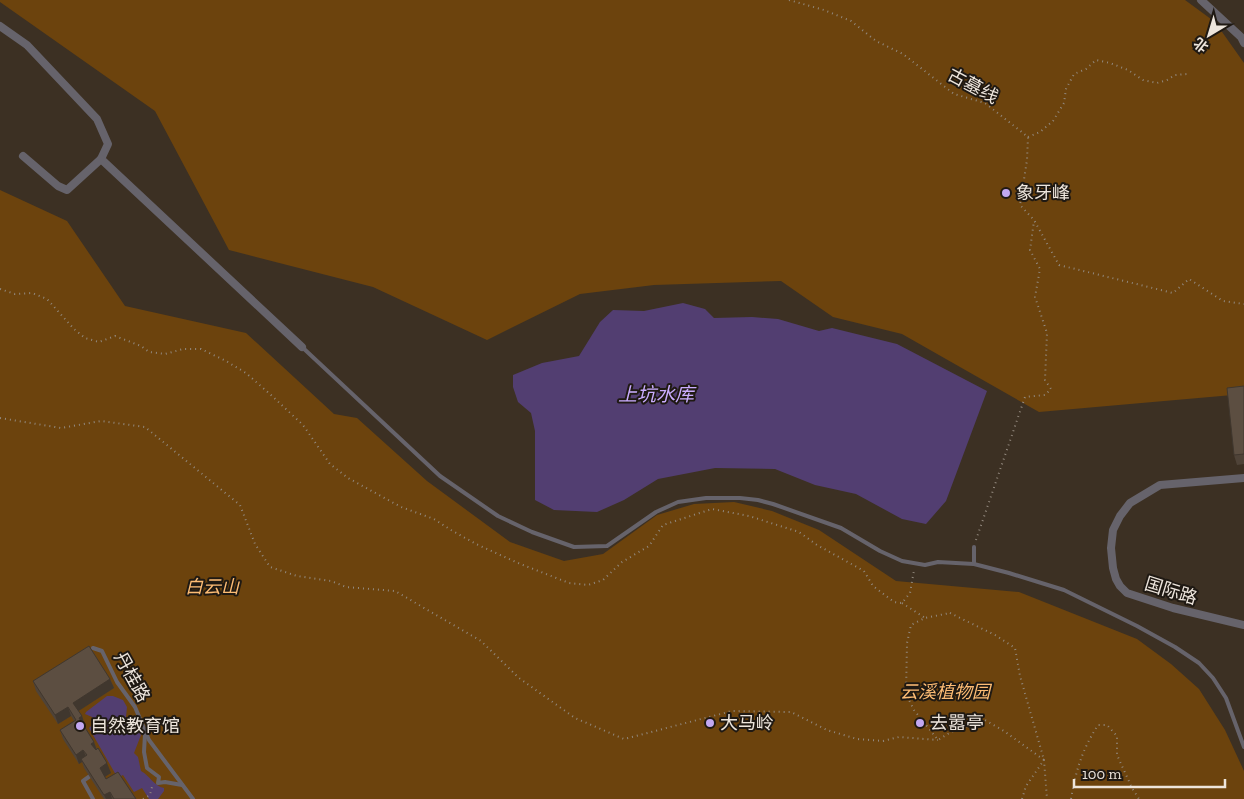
<svg xmlns="http://www.w3.org/2000/svg" width="1244" height="799" font-family="'Zilla Slab','Noto Sans SC',serif">
  <style>
    .green { fill: #6c430d }
    .water { fill: #523e71 }
    .lines { fill: none; stroke-linecap: round; stroke-linejoin: round }
    .path { stroke: #93897e; stroke-width: 2; stroke-dasharray: 1 4; stroke-linecap: butt }
    .service { stroke: #66636b; stroke-width: 4 }
    .minor { stroke: #66636b; stroke-width: 8 }
    .wall { fill: #4f4338 }
    .shaded-wall { fill: #40372e }
    .building { fill: #5c4e41; stroke: #40372e }
    .poi-dot { fill: #c2a8f2; stroke: #1f1913; stroke-width: 2 }
    .labels { text-anchor: middle; dominant-baseline: central; stroke-width: 4; stroke-linejoin: round; paint-order: stroke }
    .street-label { font-size: 18px; fill: #ede5dc; stroke: #1f1913 }
    .poi-label { font-size: 18px; fill: #ede5dc; stroke: #1f1913; text-anchor: start }
    .park-label { font-size: 18px; font-style: italic; fill: #fdbc74; stroke: #1f1913 }
    .water-label { font-size: 19px; font-style: italic; fill: #caadfe; stroke: #1f1913 }
  </style>
  <rect width="100%" height="100%" fill="#3c3023"/>
  <g class="green">
    <polygon points="0,0 1185,0 1215,22 1244,63 1244,394 1039,412 902,334 833,317 781,281 654,285 580,294 487,340 373,287 229,250 155,111 0,2"/>
    <polygon points="0,190 67,221 125,306 246,333 334,414 357,418 427,481 510,542 564,561 603,554 657,515 694,504 734,502 772,511 819,530 896,581 1019,592 1137,639 1171,664 1199,689 1225,730 1244,771 1244,799 0,799"/>
  </g>
  <g class="water">
    <polygon points="683,303 705,309 714,318 752,317 778,319 819,331 832,328 897,344 987,391 946,501 926,524 902,519 856,494 815,485 775,469 715,468 658,479 624,500 597,512 554,510 535,500 535,431 531,413 518,402 513,387 513,375 542,363 579,356 600,322 613,310 644,311"/>
    <path d="M107,696H113L123,700L127,707L126,717L131,721L134,731L139,732L141,735L134,753L138,757L141,771C150,776 154,786 164,788V791L158,799H149L142,788L134,792L123,775L119,777L116,775L89,728L95,722L92,717L85,714L86,712Z"/>
  </g>
  <g class="lines">
    <g class="path">
      <polyline points="789,0 824,10 851,21 876,41 903,54 954,94 985,103 1028,137 1027,160 1020,205 1034,220 1059,265 1173,293 1189,279 1223,301 1244,304"/>
      <polyline points="1028,137 1040,132 1053,121 1064,103 1066,89 1074,74 1086,69 1096,60 1110,63 1128,70 1143,80 1157,83 1167,80 1175,75 1187,74"/>
      <polyline points="0,289 15,294 32,293 47,299 74,329 85,338 99,342 115,336 141,346 149,352 165,354 183,349 201,349 226,361 246,373 271,395 303,425 330,464 348,478 401,507 434,519 451,530 476,544 518,563 569,583 588,585 603,580 622,562 649,546 663,525 712,509 749,516 799,532 817,545 864,571 873,586 894,602 902,603 910,593 914,570"/>
      <polyline points="0,418 61,428 101,421 145,427 240,505 255,544 270,567 297,576 331,581 346,587 395,591 481,641 519,678 575,718 624,739 732,711 791,712 827,730 857,739 883,741 899,737 938,740"/>
      <polyline points="976,540 1025,397 1045,395 1051,389 1045,380 1047,333 1035,297 1040,269 1030,250 1034,221"/>
      <polyline points="902,603 925,618"/>
      <polygon points="950,613 995,635 1015,648 1020,676 1044,760 1004,731 985,720 951,732 938,740 914,710 906,694 907,643 911,625 925,618"/>
      <polyline points="143,799 150,795 152,787"/>
      <polyline points="1022,799 1026,786 1044,760 1047,799"/>
      <path d="M1071,799C1076,770 1082,750 1098,725H1107L1117,736V755L1132,788L1139,799"/>
    </g>
    <g class="service">
      <polyline points="302,347 440,476 498,516 532,532 574,547 607,546 656,512 678,502 706,498 740,498 758,500 773,504 841,528 880,551 902,561 925,565 938,562 974,564 1009,573 1064,590 1137,626 1175,647 1199,663 1213,678 1226,698 1244,747"/>
      <polyline points="974,564 974,547"/>
      <polyline points="93,648 102,651 117,682 135,707 149,740 193,799"/>
      <polyline points="145,734 144,752 147,768 159,777 158,783 165,782 182,785"/>
      <polyline points="90,776 83,781 93,799"/>
    </g>
    <g class="minor">
      <polyline points="1201,0 1241,37 1244,43"/>
      <polyline points="0,26 27,45 97,119 108,144 101,159 302,347"/>
      <polyline points="23,156 58,186 67,190 101,159"/>
      <polyline points="1244,478 1160,485 1130,503 1120,516 1113,530 1111,548 1113,568 1116,579 1120,586 1127,593 1173,608 1244,625"/>
    </g>
  </g>
  <g class="wall">
    <polygon points="1244,386 1244,464 1237,465 1234,455"/>
    <polygon points="110,679 114,688 78,711 82,716 85,725 84,726 94,742 97,749 111,773 105,776 106,779 136,799 104,799 84,768 82,762 79,764 63,739 60,730 74,721 71,716 58,724 36,691 33,681"/>
  </g>
  <g class="shaded-wall">
    <polygon points="110,679 114,688 77,712 73,703"/>
    <polygon points="68,707 71,716 58,724 55,715"/>
    <polygon points="82,716 85,725 82,727 79,718"/>
    <polygon points="94,742 97,751 95,753 91,744"/>
    <polygon points="83,750 87,759 81,759 82,762 79,764 76,755"/>
    <polygon points="107,763 111,773 103,778 100,768"/>
    <polygon points="110,792 112,799 106,799 104,795"/>
  </g>
  <g class="building">
    <polygon points="1244,386 1244,454 1234,455 1227,388"/>
    <polygon points="89,646 110,679 73,703 82,716 79,718 94,742 91,744 96,750 98,748 107,763 100,768 106,779 118,772 136,799 114,799 110,792 104,795 81,759 87,755 83,750 76,755 60,730 76,720 68,707 55,715 33,681"/>
    <polygon points="128,722 131,722 132,725 131,728 127,728 126,725"/>
  </g>
  <g class="poi-dot">
    <circle cx="1006" cy="193" r="5"/>
    <circle cx="710" cy="723" r="5"/>
    <circle cx="920" cy="723" r="5"/>
    <circle cx="80" cy="726" r="5"/>
  </g>
  <g class="labels">
    <g class="street-label">
      <text transform="translate(973 86) rotate(28)">古墓线</text>
      <text transform="translate(1171 591) rotate(17)">国际路</text>
      <text transform="translate(132 677) rotate(61)">丹桂路</text>
    </g>
    <g class="poi-label">
      <text x="1016" y="193">象牙峰</text>
      <text x="720" y="723">大马岭</text>
      <text x="930" y="723">去嚣亭</text>
      <text x="90" y="726">自然教育馆</text>
    </g>
    <g class="park-label">
      <text x="212" y="587">白云山</text>
      <text x="945" y="692">云溪植物园</text>
    </g>
    <g class="water-label">
      <text x="656" y="394">上坑水库</text>
    </g>
  </g>
  <g transform="translate(1209 35) rotate(218)" stroke="#1f1913" stroke-width="4" paint-order="stroke">
  <path d="M0-4L9 19L0 12L-9 19Z" fill="#ede5dc"/>
  <text y="-8" font-size="14" font-weight="bold" text-anchor="middle" fill="#ede5dc">北</text>
  </g>
  <path d="M1074 779v8h151v-8" fill="none" stroke="#ede5dc" stroke-width="2.5"/>
  <text x="1082" y="779" font-size="15" fill="#ede5dc" stroke="#1f1913" stroke-width="4" paint-order="stroke">100 m</text>
</svg>
